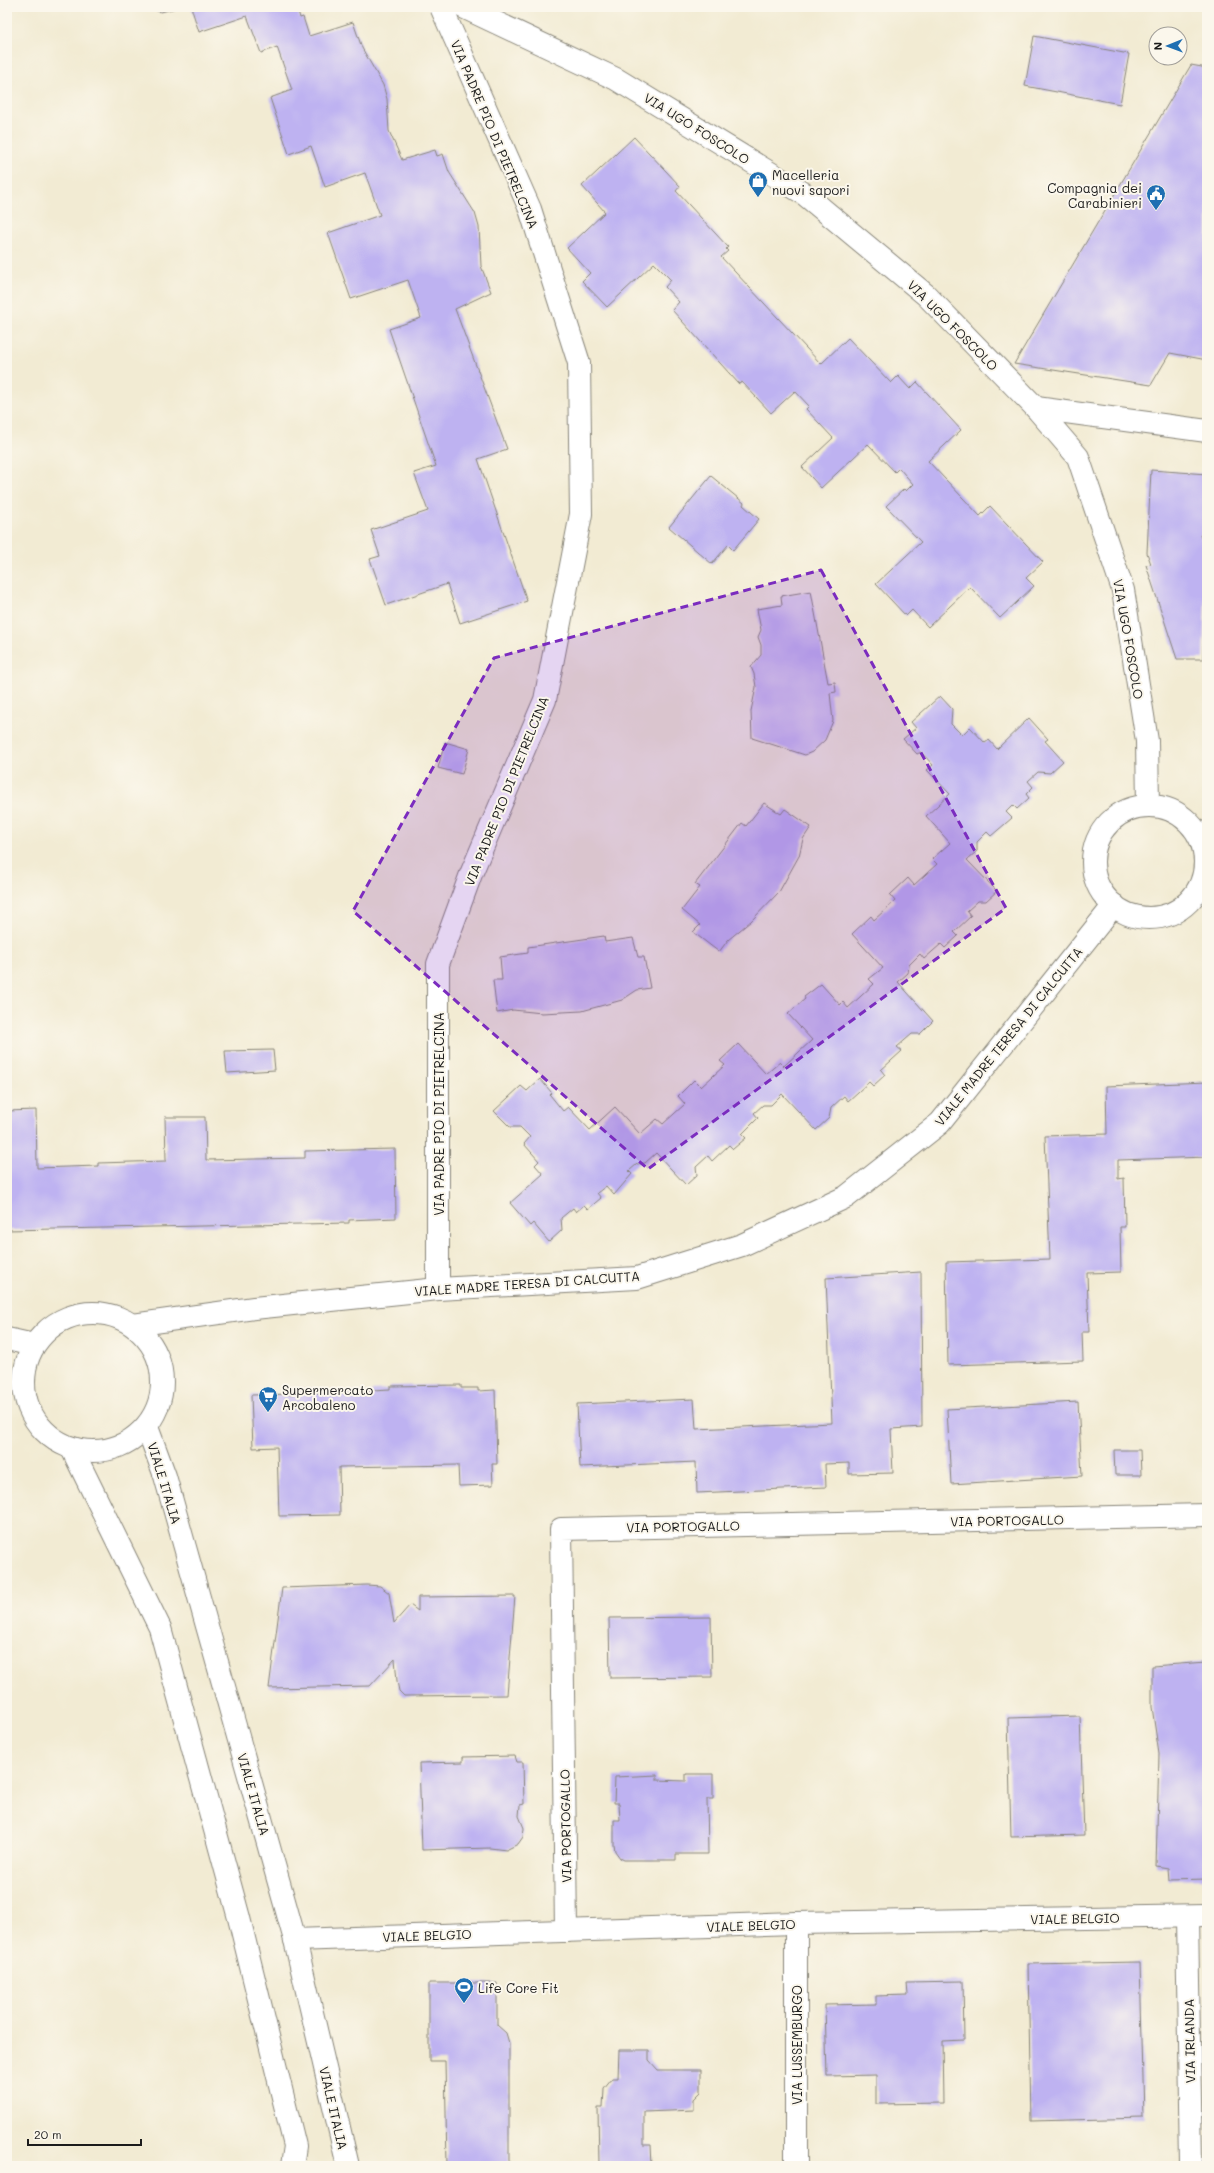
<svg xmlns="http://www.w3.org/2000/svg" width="1214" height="2173" font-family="Mali,sans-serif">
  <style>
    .building { fill: #beb2f1 }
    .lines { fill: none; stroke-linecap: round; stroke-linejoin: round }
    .minor-casing { stroke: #878478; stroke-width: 24 }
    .minor { stroke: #fff; stroke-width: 22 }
    .marked { fill: #7b2cbf; fill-opacity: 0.2; stroke: #7b2cbf; stroke-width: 3; stroke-dasharray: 8 5; stroke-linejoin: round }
    .labels { text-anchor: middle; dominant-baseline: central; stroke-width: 4; stroke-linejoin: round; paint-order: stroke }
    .street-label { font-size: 13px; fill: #1c1c1c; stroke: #fbf7ec }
    .poi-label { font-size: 13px; fill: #1c1c1c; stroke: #fbf7ec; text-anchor: start }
  </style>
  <rect width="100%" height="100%" fill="#fbf7ec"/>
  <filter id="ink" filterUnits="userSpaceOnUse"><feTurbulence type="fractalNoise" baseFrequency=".025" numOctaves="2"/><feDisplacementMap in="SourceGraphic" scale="8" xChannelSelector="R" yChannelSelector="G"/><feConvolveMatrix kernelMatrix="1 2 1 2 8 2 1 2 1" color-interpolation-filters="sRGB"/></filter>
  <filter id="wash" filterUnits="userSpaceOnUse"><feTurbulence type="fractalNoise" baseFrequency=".012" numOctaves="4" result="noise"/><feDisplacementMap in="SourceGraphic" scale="16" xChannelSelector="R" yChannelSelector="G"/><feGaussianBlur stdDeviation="0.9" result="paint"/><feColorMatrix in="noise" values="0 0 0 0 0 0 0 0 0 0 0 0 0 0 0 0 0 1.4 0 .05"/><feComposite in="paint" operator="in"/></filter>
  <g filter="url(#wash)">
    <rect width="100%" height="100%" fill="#f2ebd3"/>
    <g id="blocks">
      <g class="building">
        <polygon points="143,7 180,7 161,12"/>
        <polygon points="191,7 297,7 300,18 303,17 309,36 353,22 362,48 383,85 387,99 389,131 402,160 435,150 437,156 443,154 449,172 475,213 479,227 481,266 491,292 455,309 507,449 478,459 527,601 460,623 447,584 386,605 370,559 380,556 371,530 428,511 414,473 436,466 389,329 421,318 408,280 351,299 328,233 380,215 365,173 325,187 311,146 289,154 270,98 292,90 277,47 261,53 247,16 199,32"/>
        <polygon points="1034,36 1129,54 1120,104 1025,86"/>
        <polygon points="1191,65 1207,68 1207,360 1170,353 1151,385 1014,364"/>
        <polygon points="634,137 680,186 676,191 728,247 726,249 728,251 721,257 821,364 848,338 891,383 898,376 910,389 917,382 961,430 928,461 980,516 990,506 1043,562 1026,578 1034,586 1000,618 970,587 928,627 912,610 906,616 876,584 921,542 886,506 904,489 906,491 913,484 899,468 895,472 868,444 821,488 802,467 833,438 806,409 809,406 795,391 771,413 742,382 739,384 672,310 679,302 665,287 671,280 654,263 607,307 582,281 590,273 567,248 605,212 582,186"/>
        <polygon points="1151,470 1207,474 1207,535 1200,535 1204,545 1206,559 1203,659 1177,659 1146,565 1151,564 1147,553"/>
        <polygon points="711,476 744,503 743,505 759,519 733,550 728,545 712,564 669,527"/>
        <polygon points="811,591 828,683 835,682 836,692 830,693 833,721 825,740 812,752 805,755 752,738 751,711 756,687 754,674 751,667 761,655 761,645 758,637 761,630 757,609 782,605 781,596"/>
        <polygon points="940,696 952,709 951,724 962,735 970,727 985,743 989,740 997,749 1029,718 1048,739 1045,741 1063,761 1050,773 1038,772 1028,781 1033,787 1026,794 1029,798 1017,809 1013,805 1006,812 1012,818 991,836 987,832 977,842 977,851 967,860 997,891 986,901 978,901 967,911 971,916 954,932 958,936 945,948 941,944 924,959 920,954 909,965 908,973 898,982 933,1021 920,1034 912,1034 897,1047 902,1051 881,1070 885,1075 873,1086 869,1082 848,1101 844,1096 831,1108 829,1118 816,1130 782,1094 771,1105 763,1105 754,1113 758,1118 742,1134 746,1138 733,1149 729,1145 712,1161 708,1156 696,1167 697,1175 686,1185 656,1153 645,1163 637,1164 629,1171 632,1174 614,1195 606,1186 597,1193 601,1198 588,1209 584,1205 576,1212 573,1208 561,1218 562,1230 549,1242 533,1223 530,1226 510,1203 543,1174 535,1165 539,1161 524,1144 530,1137 520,1127 510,1127 494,1111 521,1086 527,1091 540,1079 552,1093 550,1095 563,1111 568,1107 590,1130 615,1107 640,1134 657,1119 663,1124 685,1104 678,1096 694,1080 701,1087 725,1065 720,1061 738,1044 766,1074 780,1062 784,1066 812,1040 788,1014 805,999 804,997 821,984 840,1005 843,1002 848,1008 874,984 869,979 883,968 852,934 871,916 874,920 895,901 890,895 908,878 914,885 937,864 932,859 950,843 926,816 950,794 927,770 933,765 921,752 917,754 903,739 916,728 911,722"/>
        <polygon points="445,742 469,749 462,774 438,768"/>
        <polygon points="764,803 781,814 785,809 811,827 803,839 799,856 779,892 751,921 728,940 719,952 693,932 700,925 682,910 700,887 695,884 742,823 746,826"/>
        <polygon points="604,936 605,942 633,938 638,957 644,957 650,988 637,990 622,1000 582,1011 542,1013 513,1010 497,1013 493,980 502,980 500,957 528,953 528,947"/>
        <polygon points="273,1050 275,1070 227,1073 225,1051"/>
        <polygon points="1207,1082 1207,1157 1118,1160 1118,1179 1124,1178 1125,1227 1120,1227 1121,1272 1087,1273 1089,1332 1082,1332 1083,1361 948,1365 946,1262 1050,1259 1045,1136 1107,1134 1106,1086"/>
        <polygon points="36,1110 37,1168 98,1166 98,1163 166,1161 165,1117 205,1117 206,1160 305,1158 305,1151 395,1149 396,1218 349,1220 349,1223 7,1230 7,1111"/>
        <polygon points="921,1272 922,1427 891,1429 893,1473 849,1474 849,1463 825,1464 826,1487 697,1493 696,1462 580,1467 577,1404 694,1399 696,1429 832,1423 826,1278"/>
        <polygon points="461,1385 461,1388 478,1388 478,1391 495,1390 497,1464 492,1464 493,1485 459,1486 458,1465 339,1467 340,1515 279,1516 277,1447 253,1448 251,1395 294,1394 294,1389 317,1388 317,1393 372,1392 372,1390 390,1389 390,1386"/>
        <polygon points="1078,1402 1082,1476 951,1484 947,1409"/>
        <polygon points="1114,1450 1140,1450 1141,1475 1115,1475"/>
        <polygon points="367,1585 380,1586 389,1593 394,1623 410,1605 418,1611 418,1597 515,1596 507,1695 404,1696 399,1691 397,1681 395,1659 370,1686 269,1688 282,1588"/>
        <polygon points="711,1617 712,1677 610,1678 609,1618"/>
        <polygon points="1207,1662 1207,1879 1169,1880 1168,1868 1156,1866 1159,1754 1152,1707 1152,1666"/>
        <polygon points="1080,1716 1084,1835 1011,1837 1008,1718"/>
        <polygon points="515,1756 517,1762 523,1762 524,1804 520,1805 519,1816 524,1828 523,1837 518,1844 506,1850 490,1848 422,1850 419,1763 463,1762 463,1757"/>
        <polygon points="686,1774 713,1774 713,1799 707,1799 708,1854 676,1854 676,1860 624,1860 620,1858 615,1851 614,1845 614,1820 620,1820 619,1803 614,1803 615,1777 657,1775 657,1780 686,1781"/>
        <polygon points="1140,1962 1144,2118 1031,2121 1028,1964"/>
        <polygon points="963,1981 964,2040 942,2041 943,2103 876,2104 876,2075 827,2076 825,2005 876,2004 876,1996 908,1995 907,1982"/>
        <polygon points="429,1983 497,1983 497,2025 506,2033 509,2043 509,2166 447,2166 445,2061 429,2061"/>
        <polygon points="619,2050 649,2050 649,2060 658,2070 701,2070 701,2092 694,2099 694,2110 644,2112 644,2145 651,2145 652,2166 599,2166 598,2108 603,2108 604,2088 612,2078 618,2078"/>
      </g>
    </g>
  </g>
  <g filter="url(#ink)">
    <use href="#blocks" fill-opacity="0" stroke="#878478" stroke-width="1"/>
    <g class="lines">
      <defs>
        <g id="minor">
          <polyline points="463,7 616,79 803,193 926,295 1036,408 1078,457 1123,590 1147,741 1148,805"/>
          <polyline points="1036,408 1207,431"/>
          <circle cx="1149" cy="862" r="56"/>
          <polyline points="438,1289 438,964 471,874 545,700 581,514 579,363 530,209 441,7"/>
          <circle cx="93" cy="1382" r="69"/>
          <polyline points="133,1325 254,1308 438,1289 637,1278 742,1245 846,1197 940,1123 1114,905"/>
          <polyline points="7,1339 34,1345"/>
          <polyline points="147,1427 165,1476 295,1940 348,2166"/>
          <polyline points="72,1449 160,1628 239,1918 295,2146 292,2166"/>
          <polyline points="1187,1917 1191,2166"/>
          <polyline points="796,1923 796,2166"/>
          <polyline points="566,1931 561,1529 1207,1515"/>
          <polyline points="295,1940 796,1923 1207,1916"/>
        </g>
      </defs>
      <use href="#minor" class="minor-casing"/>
      <use href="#minor" class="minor"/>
    </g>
  </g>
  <path class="marked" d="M821,570L1006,908L648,1169L353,911L494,658Z"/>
  <defs>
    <symbol id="shop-pin" viewBox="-11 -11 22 30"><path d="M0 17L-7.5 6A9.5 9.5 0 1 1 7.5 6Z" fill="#1f6fb2" stroke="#fbf7ec"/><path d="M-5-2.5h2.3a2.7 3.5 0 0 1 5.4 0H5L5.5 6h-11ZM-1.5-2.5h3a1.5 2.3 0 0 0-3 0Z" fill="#fff"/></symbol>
    <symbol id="civic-pin" viewBox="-11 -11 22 30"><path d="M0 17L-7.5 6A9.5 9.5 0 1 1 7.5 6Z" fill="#1f6fb2" stroke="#fbf7ec"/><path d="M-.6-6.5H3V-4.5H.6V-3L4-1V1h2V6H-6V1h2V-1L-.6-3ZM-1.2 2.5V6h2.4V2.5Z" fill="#fff"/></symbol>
    <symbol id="supermarket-pin" viewBox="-11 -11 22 30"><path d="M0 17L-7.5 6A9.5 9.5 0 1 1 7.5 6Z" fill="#1f6fb2" stroke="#fbf7ec"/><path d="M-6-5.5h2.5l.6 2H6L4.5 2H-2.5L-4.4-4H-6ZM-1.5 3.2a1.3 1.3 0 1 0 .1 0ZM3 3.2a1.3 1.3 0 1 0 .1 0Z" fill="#fff"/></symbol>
    <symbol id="stadium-pin" viewBox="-11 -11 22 30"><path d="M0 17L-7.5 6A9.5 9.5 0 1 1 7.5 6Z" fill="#1f6fb2" stroke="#fbf7ec"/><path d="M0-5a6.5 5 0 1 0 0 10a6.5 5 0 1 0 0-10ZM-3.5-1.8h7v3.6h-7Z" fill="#fff"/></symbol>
  </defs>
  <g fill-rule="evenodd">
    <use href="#shop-pin" x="747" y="170" width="22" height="30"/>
    <use href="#civic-pin" x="1145" y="183" width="22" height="30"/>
    <use href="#supermarket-pin" x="257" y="1385" width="22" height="30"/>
    <use href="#stadium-pin" x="453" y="1976" width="22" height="30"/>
  </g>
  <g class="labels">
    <g class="street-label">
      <text transform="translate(697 128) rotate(32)">VIA UGO FOSCOLO</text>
      <text transform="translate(495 134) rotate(67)">VIA PADRE PIO DI PIETRELCINA</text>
      <text transform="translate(953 325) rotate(45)">VIA UGO FOSCOLO</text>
      <text transform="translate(1129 639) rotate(80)">VIA UGO FOSCOLO</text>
      <text transform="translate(506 791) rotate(-68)">VIA PADRE PIO DI PIETRELCINA</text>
      <text transform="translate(1008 1036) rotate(-51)">VIALE MADRE TERESA DI CALCUTTA</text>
      <text transform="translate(438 1114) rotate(-90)">VIA PADRE PIO DI PIETRELCINA</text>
      <text transform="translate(527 1283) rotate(-4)">VIALE MADRE TERESA DI CALCUTTA</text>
      <text transform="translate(165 1483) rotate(73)">VIALE ITALIA</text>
      <text transform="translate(1007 1520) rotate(-1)">VIA PORTOGALLO</text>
      <text transform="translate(683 1526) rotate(-1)">VIA PORTOGALLO</text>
      <text transform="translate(254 1794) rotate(74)">VIALE ITALIA</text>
      <text transform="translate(565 1826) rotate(-91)">VIA PORTOGALLO</text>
      <text transform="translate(1075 1918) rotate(-1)">VIALE BELGIO</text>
      <text transform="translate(751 1925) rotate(-2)">VIALE BELGIO</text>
      <text transform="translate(427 1935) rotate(-2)">VIALE BELGIO</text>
      <text transform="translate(1189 2041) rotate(-91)">VIA IRLANDA</text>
      <text transform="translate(796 2045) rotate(-90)">VIA LUSSEMBURGO</text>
      <text transform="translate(334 2108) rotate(77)">VIALE ITALIA</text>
    </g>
    <g class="poi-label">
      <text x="772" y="174">Macelleria<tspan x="772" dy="15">nuovi sapori</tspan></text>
      <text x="1142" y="187" text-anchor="end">Compagnia dei<tspan x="1142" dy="15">Carabinieri</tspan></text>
      <text x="282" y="1389">Supermercato<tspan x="282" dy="15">Arcobaleno</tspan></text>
      <text x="478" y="1987">Life Core Fit</text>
    </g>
  </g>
  <rect width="1214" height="2173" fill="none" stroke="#fbf7ec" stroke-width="24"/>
  <g transform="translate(1168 46) rotate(269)"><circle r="19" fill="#fbf7ec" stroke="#a29f99"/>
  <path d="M0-3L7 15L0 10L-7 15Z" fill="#1f6fb2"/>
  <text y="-6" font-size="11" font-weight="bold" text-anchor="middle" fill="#1c1c1c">N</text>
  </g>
  <path d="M28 2139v6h113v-6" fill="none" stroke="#1c1c1c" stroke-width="2"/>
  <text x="34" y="2139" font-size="12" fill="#1c1c1c" stroke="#fbf7ec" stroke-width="3" paint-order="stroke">20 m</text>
</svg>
